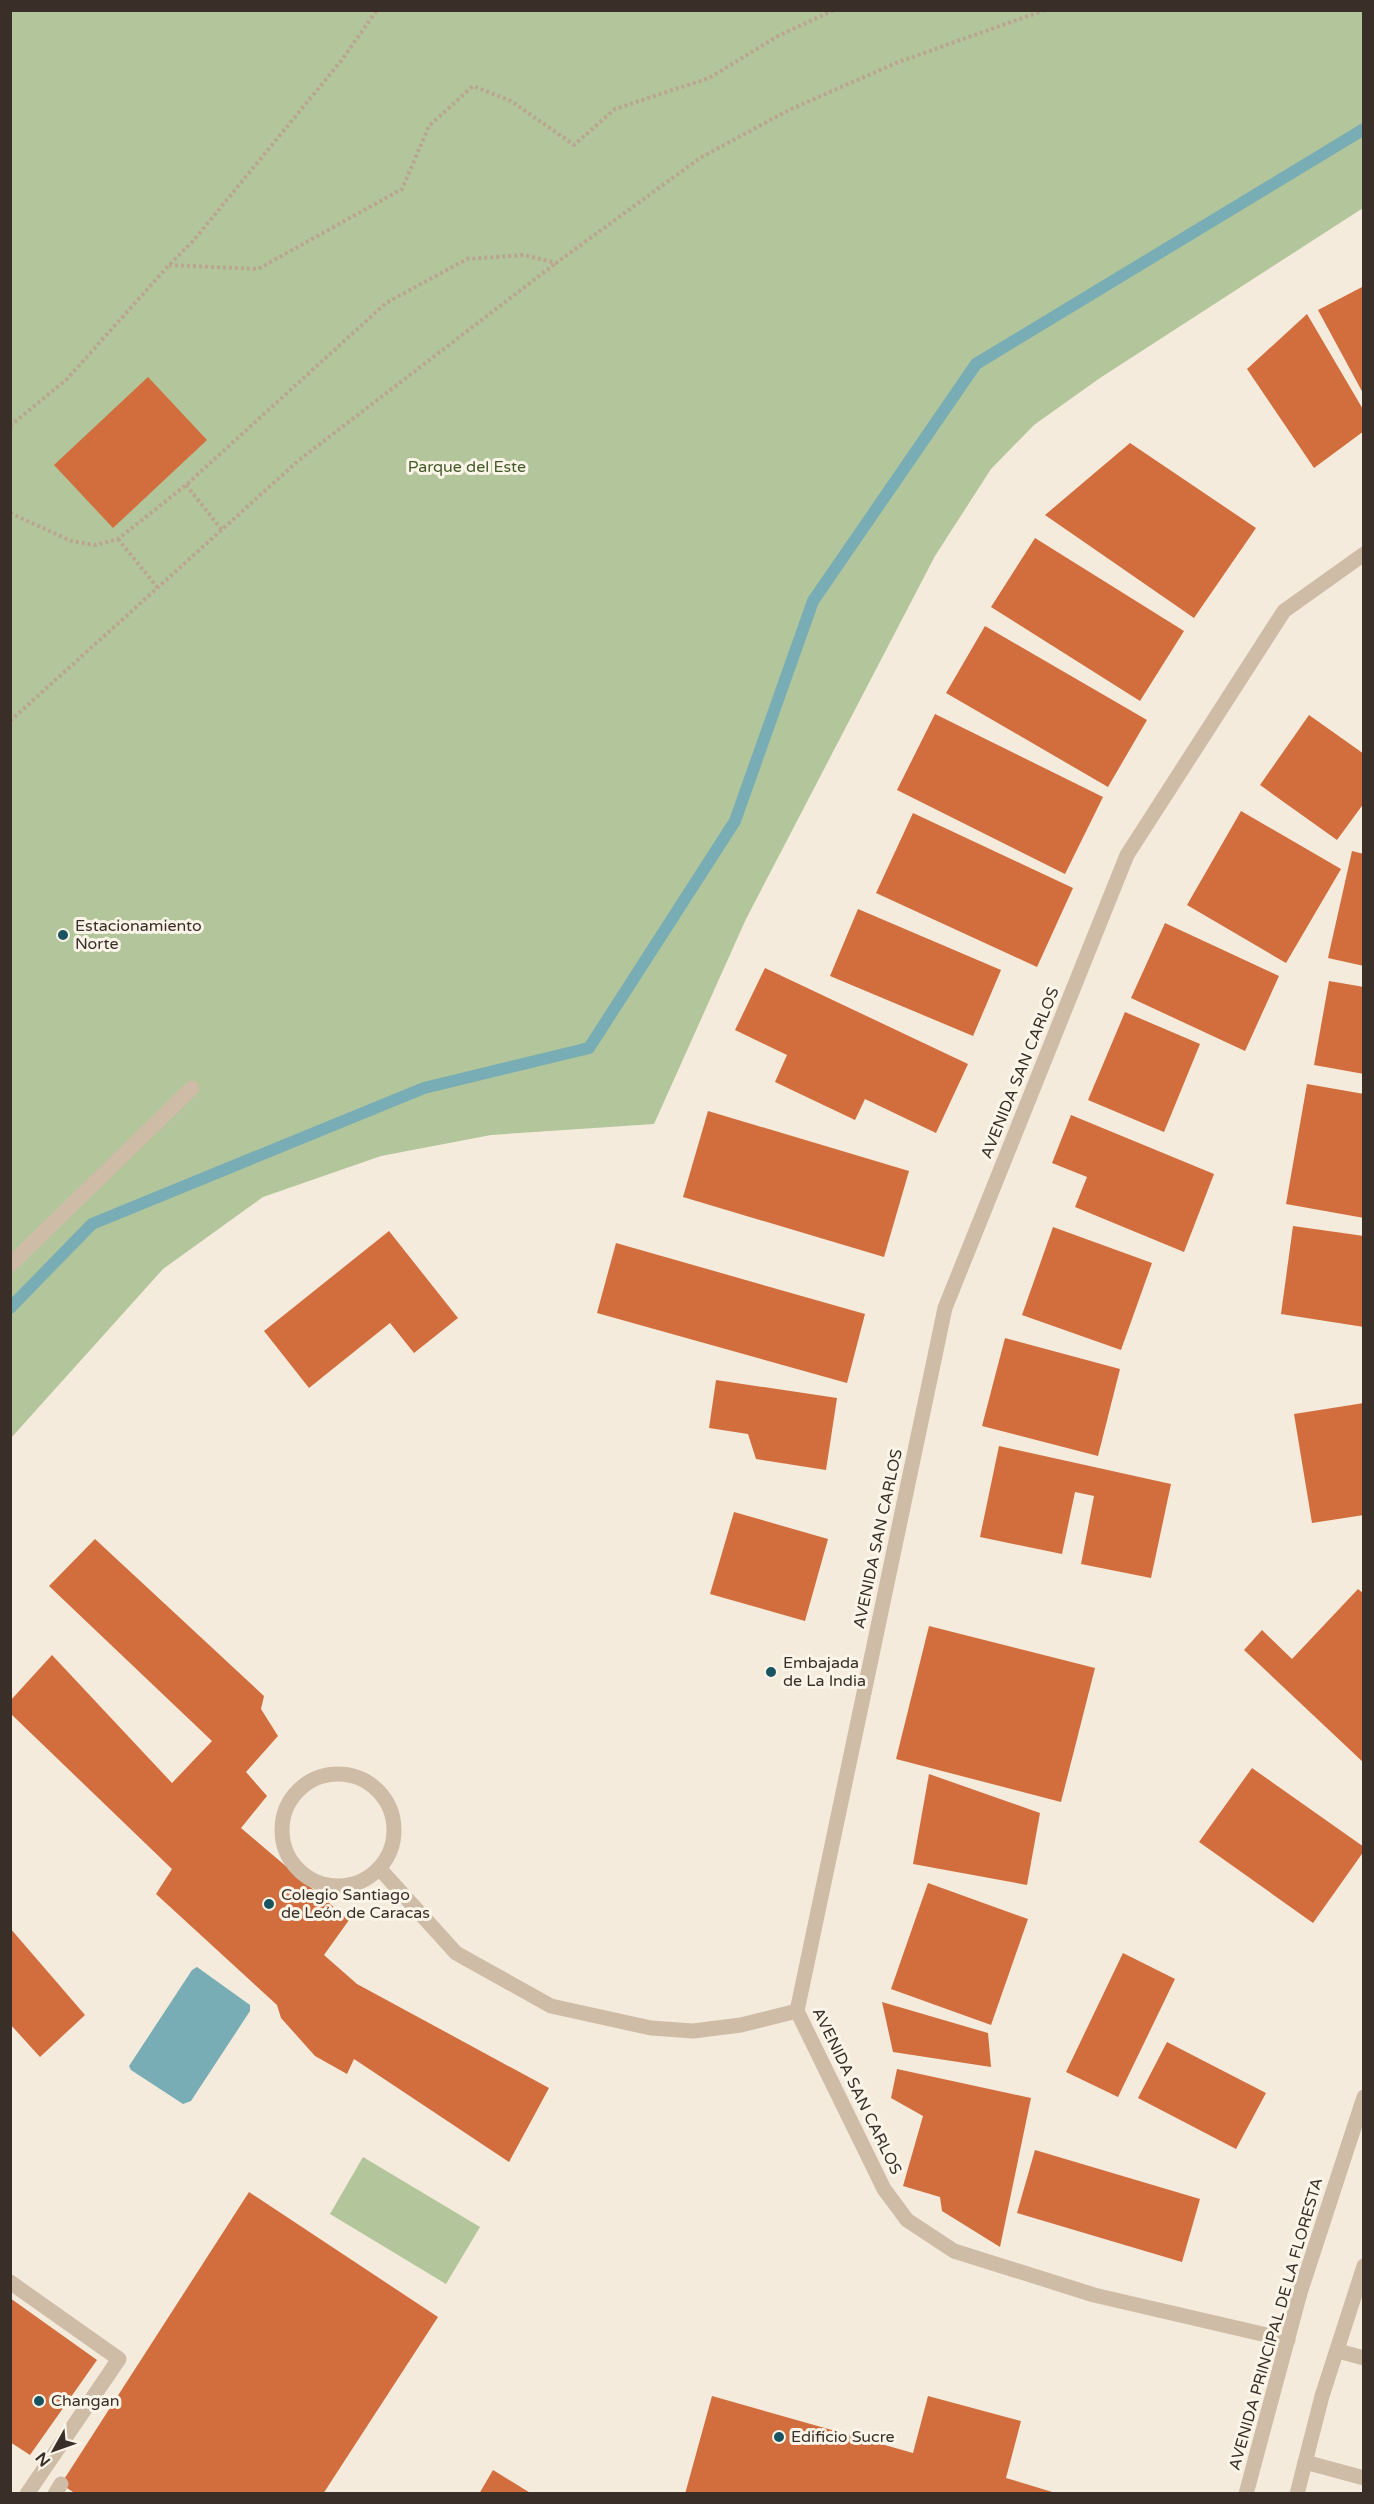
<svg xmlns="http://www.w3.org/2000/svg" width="1374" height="2504" font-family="'Varela Round',sans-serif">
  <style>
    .green { fill: #b3c59a }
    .water { fill: #78adb5 }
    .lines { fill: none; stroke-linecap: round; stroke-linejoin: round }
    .stream { stroke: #78adb5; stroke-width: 12 }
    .building { fill: #d26e3d }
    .path { stroke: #baa690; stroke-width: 4; stroke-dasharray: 3 3; stroke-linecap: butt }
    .lane { stroke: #cebca6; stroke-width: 15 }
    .street { stroke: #cebca6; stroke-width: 15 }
    .poi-dot { fill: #195560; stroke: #fbf5e9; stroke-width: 2 }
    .labels { text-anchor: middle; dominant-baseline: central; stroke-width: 6; stroke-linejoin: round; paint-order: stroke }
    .park-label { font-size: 16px; fill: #445b29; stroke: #fbf5e9 }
    .poi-label { font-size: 16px; fill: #3a2f28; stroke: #fbf5e9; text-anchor: start }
    .street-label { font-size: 16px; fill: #3a2f28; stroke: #fbf5e9 }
  </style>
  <rect width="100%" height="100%" fill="#f5ebdc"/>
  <g class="green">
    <polygon points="11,11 1363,11 1363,208 1100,378 1034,425 991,469 935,556 746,919 654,1124 491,1135 381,1156 263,1197 163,1269 11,1438"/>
    <polygon points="363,2157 480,2227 446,2284 330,2214"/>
  </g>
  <polygon class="water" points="197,1967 250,2005 250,2011 191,2101 183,2104 131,2070 129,2066 192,1970"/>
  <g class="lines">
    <polyline class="stream" points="10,1308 92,1224 424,1088 589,1048 735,821 813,601 976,364 1364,129"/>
  </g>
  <g class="building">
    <polygon points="1364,286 1364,395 1318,310"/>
    <polygon points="1307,314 1364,411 1364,431 1314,468 1247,369"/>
    <polygon points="148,377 207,440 113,528 54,465"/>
    <polygon points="1130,443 1256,528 1194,618 1045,515"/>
    <polygon points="1035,538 1184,631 1140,701 991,607"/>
    <polygon points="985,626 1147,720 1108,787 946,693"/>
    <polygon points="935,714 1103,797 1065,874 897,790"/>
    <polygon points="1309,715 1364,754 1364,803 1337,840 1260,785"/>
    <polygon points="1241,811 1341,869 1286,963 1187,905"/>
    <polygon points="913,813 1073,888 1037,967 876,893"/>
    <polygon points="1352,851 1364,854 1364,966 1328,958"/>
    <polygon points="858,909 1001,970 973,1036 830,976"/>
    <polygon points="1165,923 1279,976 1245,1051 1131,998"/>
    <polygon points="765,968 968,1064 936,1133 865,1099 855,1120 775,1082 787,1055 735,1030"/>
    <polygon points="1329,981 1364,987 1364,1074 1314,1065"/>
    <polygon points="1125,1012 1200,1044 1164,1132 1088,1100"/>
    <polygon points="1307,1084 1364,1094 1364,1218 1286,1204"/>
    <polygon points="708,1111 909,1171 884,1257 683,1197"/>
    <polygon points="1071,1115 1214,1174 1184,1252 1075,1207 1087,1177 1052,1163"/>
    <polygon points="1293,1226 1364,1236 1364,1327 1281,1314"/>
    <polygon points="1053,1227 1152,1263 1121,1350 1022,1315"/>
    <polygon points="389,1231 458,1318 414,1353 390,1323 309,1388 264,1331"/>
    <polygon points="616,1243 865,1314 847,1383 597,1313"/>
    <polygon points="1005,1338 1120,1369 1098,1456 982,1426"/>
    <polygon points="716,1380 837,1398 826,1470 756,1459 748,1434 709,1428"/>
    <polygon points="1364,1403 1364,1515 1312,1523 1294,1414"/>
    <polygon points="999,1446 1171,1484 1151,1578 1081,1564 1094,1496 1075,1492 1062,1554 980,1537"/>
    <polygon points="734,1512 828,1539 805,1621 710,1594"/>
    <polygon points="95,1539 264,1696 261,1709 278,1736 246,1772 267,1796 241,1828 349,1920 324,1955 357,1984 549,2088 509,2162 354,2059 347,2074 315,2056 281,2018 277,2005 156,1894 172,1869 10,1713 10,1701 52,1655 172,1783 212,1741 49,1586"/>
    <polygon points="1358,1589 1364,1594 1364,1763 1244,1650 1262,1630 1292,1659"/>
    <polygon points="929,1626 1095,1668 1061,1802 896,1759"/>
    <polygon points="1252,1768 1364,1847 1364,1851 1313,1923 1199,1842"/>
    <polygon points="929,1774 1040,1813 1027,1885 913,1864"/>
    <polygon points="928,1883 1028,1919 991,2025 891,1989"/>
    <polygon points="10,1928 85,2015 40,2057 10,2024"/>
    <polygon points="1123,1953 1175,1979 1118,2097 1066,2072"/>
    <polygon points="882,2002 988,2033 991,2067 893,2052"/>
    <polygon points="1167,2042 1266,2093 1236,2149 1138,2098"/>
    <polygon points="897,2069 1031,2098 1000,2247 942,2211 940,2197 903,2186 923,2116 891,2098"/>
    <polygon points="1035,2150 1200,2199 1182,2262 1017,2213"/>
    <polygon points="249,2192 438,2317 323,2494 76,2494 61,2484"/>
    <polygon points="10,2298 97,2360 30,2455 10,2442"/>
    <polygon points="712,2396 913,2453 928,2396 1021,2421 1006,2478 1059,2494 685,2494"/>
    <polygon points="493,2470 532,2494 479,2494"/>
  </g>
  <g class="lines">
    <g class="path">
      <polyline points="169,265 258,269 402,189 429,126 473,86 511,101 574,145 615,109 709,78 778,36 834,10"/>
      <polyline points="10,426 67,379 169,265 193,241 341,61 377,10"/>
      <polyline points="186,485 222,530"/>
      <polyline points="10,513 71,541 95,545 118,539 186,485 386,303 467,259 524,255 556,263 700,158 789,110 896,63 1045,10"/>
      <polyline points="118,539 158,588"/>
      <polyline points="10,721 299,460 556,263"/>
    </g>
    <g class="lane">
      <polyline points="10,1265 192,1088"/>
      <circle cx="338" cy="1830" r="56"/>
      <polyline points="379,1868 456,1953 551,2006 651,2028 693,2031 741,2025 797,2011"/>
      <polyline points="10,2282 119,2359 27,2494"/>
      <polyline points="1305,2462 1364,2478"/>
      <polyline points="55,2494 61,2484"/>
    </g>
    <g class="street">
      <polyline points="1288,2340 1094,2295 954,2251 907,2220 884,2189 797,2011 945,1308 1127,855 1284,611 1364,554"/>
      <polyline points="1338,2351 1364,2358"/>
      <polyline points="1246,2494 1300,2293 1364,2097"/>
      <polyline points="1297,2494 1322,2396 1364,2266"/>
    </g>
  </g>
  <g class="poi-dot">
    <circle cx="63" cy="935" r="6"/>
    <circle cx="771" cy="1672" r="6"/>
    <circle cx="269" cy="1904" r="6"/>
    <circle cx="39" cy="2401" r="6"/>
    <circle cx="779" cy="2437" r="6"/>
  </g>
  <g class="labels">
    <g class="park-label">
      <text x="467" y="467">Parque del Este</text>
    </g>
    <g class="poi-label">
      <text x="75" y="926">Estacionamiento<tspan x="75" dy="18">Norte</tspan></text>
      <text x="783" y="1663">Embajada<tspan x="783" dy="18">de La India</tspan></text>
      <text x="281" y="1895">Colegio Santiago<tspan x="281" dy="18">de León de Caracas</tspan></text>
      <text x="51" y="2401">Changan</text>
      <text x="791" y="2437">Edificio Sucre</text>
    </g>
    <g class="street-label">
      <text transform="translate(1020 1073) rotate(-68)">AVENIDA SAN CARLOS</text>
      <text transform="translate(878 1539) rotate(-78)">AVENIDA SAN CARLOS</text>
      <text transform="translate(857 2091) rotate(64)">AVENIDA SAN CARLOS</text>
      <text transform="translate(1276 2324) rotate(-74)">AVENIDA PRINCIPAL DE LA FLORESTA</text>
    </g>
  </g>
  <rect width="1374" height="2504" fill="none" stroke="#3a2f28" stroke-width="24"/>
  <g transform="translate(54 2450) rotate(230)" stroke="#fbf5e9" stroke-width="4.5" paint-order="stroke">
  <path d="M0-4.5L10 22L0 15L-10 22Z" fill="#3a2f28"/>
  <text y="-9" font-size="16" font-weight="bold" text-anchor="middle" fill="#3a2f28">N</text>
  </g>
</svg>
